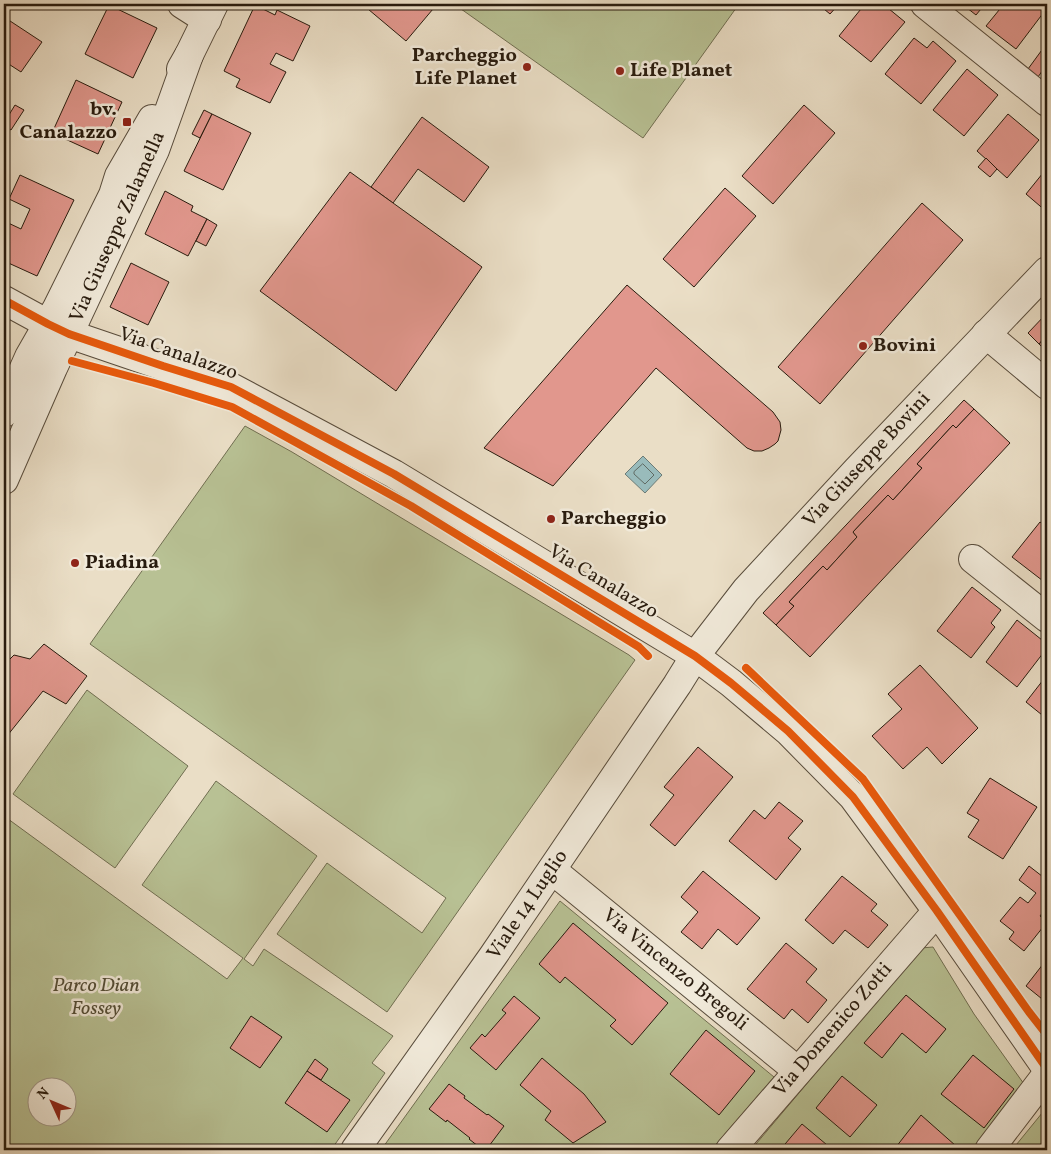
<svg xmlns="http://www.w3.org/2000/svg" width="1051" height="1154" font-family="Vollkorn,serif">
  <style>
    .green { fill: #b8c194; stroke: #706e51; fill-rule: evenodd }
    .water { fill: #9bb; stroke: #6c7b76 }
    .lines { fill: none; stroke-linecap: round; stroke-linejoin: round }
    .shore { stroke: #606b64; stroke-width: 1 }
    .building { fill: #e1978d; stroke: #281b0e }
    .minor-casing { stroke: #584c3c; stroke-width: 30 }
    .minor { stroke: #f1eada; stroke-width: 28 }
    .cycleway-casing { stroke: #f1eada; stroke-width: 11 }
    .cycleway { stroke: #e8590c; stroke-width: 8 }
    .poi-dot { fill: #8f2418; stroke: #f1eada; stroke-width: 2 }
    .labels { text-anchor: middle; dominant-baseline: central; stroke-width: 5; stroke-linejoin: round; paint-order: stroke }
    .poi-label { font-size: 20px; font-weight: bold; fill: #281b0e; stroke: #f1eada; text-anchor: start }
    .street-label { font-size: 20px; fill: #281b0e; stroke: #f1eada }
    .park-label { font-size: 20px; font-style: italic; fill: #534d36; stroke: #f1eada }
  </style>
  <rect width="100%" height="100%" fill="#eadec6"/>
  <filter id="stains"><feTurbulence type="fractalNoise" baseFrequency=".004" numOctaves="4"/><feColorMatrix values="0 0 0 0 .2 0 0 0 0 .09 0 0 0 0 .02 0 0 0 .5 -.17"/></filter>
  <radialGradient id="worn" r=".72"><stop offset=".6" stop-color="#630" stop-opacity="0"/><stop offset="1" stop-color="#630" stop-opacity=".3"/></radialGradient>
  <g class="green">
    <polygon points="454,4 739,4 643,138"/>
    <polygon points="245,426 292,452 629,655 635,660 387,1012 277,934 327,863 422,933 446,898 90,644"/>
    <polygon points="87,690 188,766 115,868 13,794"/>
    <path d="M216,781L317,856L244,959L253,966L264,949L393,1036L372,1063L385,1073L331,1150H4V816L227,979L243,958L142,885ZM38,1086H68V1116H38Z"/>
    <polygon points="560,901 774,1077 711,1150 381,1150"/>
    <polygon points="933,947 974,1014 1024,1084 972,1150 751,1150 921,948"/>
    <polygon points="1047,1107 1047,1150 1012,1150"/>
  </g>
  <polygon class="water" points="643,456 662,475 645,493 625,474"/>
  <g class="lines">
    <polygon class="shore" points="643,464 654,475 645,484 634,474 634,472"/>
  </g>
  <g class="building">
    <polygon points="362,4 427,4 433,9 406,41"/>
    <polygon points="818,4 839,4 830,14"/>
    <polygon points="865,4 883,4 905,22 871,62 839,36"/>
    <polygon points="962,4 985,4 976,15"/>
    <polygon points="1004,4 1047,4 1047,8 1016,49 986,26"/>
    <polygon points="109,5 157,28 133,78 85,54"/>
    <polygon points="255,5 275,15 277,10 310,26 293,61 276,53 270,64 286,72 270,103 236,87 240,79 224,71"/>
    <polygon points="4,17 42,42 21,72 4,61"/>
    <polygon points="914,38 927,48 933,41 956,61 921,104 885,74"/>
    <polygon points="1047,43 1047,64 1038,77 1028,69"/>
    <polygon points="967,69 998,95 964,136 933,110"/>
    <polygon points="76,80 122,102 98,154 52,133"/>
    <polygon points="15,105 24,110 11,130 4,126 4,123"/>
    <polygon points="804,105 835,133 773,204 742,176"/>
    <polygon points="204,110 212,114 200,138 192,134"/>
    <polygon points="212,114 251,133 223,190 184,171"/>
    <polygon points="1008,114 1039,140 1007,178 977,151"/>
    <polygon points="422,117 489,167 464,202 418,169 393,203 371,187"/>
    <polygon points="986,158 997,169 990,177 978,167"/>
    <polygon points="1047,168 1047,212 1026,194"/>
    <polygon points="350,172 482,267 396,391 260,291"/>
    <polygon points="20,175 74,200 37,276 4,261 4,221 21,229 30,209 9,199"/>
    <polygon points="725,188 756,216 694,287 663,259"/>
    <polygon points="165,191 193,206 191,211 207,219 188,256 145,234"/>
    <polygon points="922,203 963,240 820,404 778,367"/>
    <polygon points="207,219 217,225 206,246 196,241"/>
    <polygon points="131,263 169,282 148,325 110,307"/>
    <polygon points="627,285 773,412 780,422 781,430 778,441 775,444 769,448 762,451 754,451 747,448 656,368 553,486 484,448"/>
    <polygon points="1047,313 1047,325 1042,330 1047,335 1039,344 1028,333"/>
    <polygon points="1047,325 1047,352 1039,344 1047,335 1042,330"/>
    <polygon points="964,400 974,409 956,428 953,425 917,464 922,468 893,500 888,495 853,532 857,537 827,570 823,566 789,602 794,606 776,625 763,613"/>
    <polygon points="974,409 1010,443 810,657 776,625 794,606 789,602 823,566 827,570 857,537 853,532 888,495 893,500 922,468 917,464 953,425 956,428"/>
    <polygon points="1040,522 1047,527 1047,584 1012,557"/>
    <polygon points="972,587 1001,610 991,623 995,627 971,658 937,631"/>
    <polygon points="1017,620 1047,644 1047,648 1017,687 986,662"/>
    <polygon points="44,644 87,676 66,704 43,691 7,736 4,733 4,665 14,655 30,659"/>
    <polygon points="920,665 978,728 942,764 927,747 903,769 872,736 902,709 888,694"/>
    <polygon points="1047,675 1047,719 1026,702"/>
    <polygon points="698,747 733,777 675,846 650,825 674,795 664,787"/>
    <polygon points="990,778 1037,807 1003,859 968,837 979,820 967,813"/>
    <polygon points="779,802 803,821 788,838 801,849 776,880 729,841 754,810 765,819"/>
    <polygon points="1029,866 1047,880 1047,907 1040,916 1047,922 1024,951 1009,939 1014,932 1000,921 1020,897 1028,903 1036,893 1019,880"/>
    <polygon points="703,871 760,918 737,945 718,929 702,949 681,932 698,912 681,897"/>
    <polygon points="842,876 877,904 871,911 888,925 868,948 845,930 833,944 805,920"/>
    <polygon points="573,923 668,1003 632,1045 610,1026 616,1020 565,977 560,983 539,964"/>
    <polygon points="786,943 817,969 806,982 827,1000 808,1023 792,1009 784,1019 747,989"/>
    <polygon points="1047,959 1047,1003 1026,986"/>
    <polygon points="906,995 946,1029 926,1053 902,1033 882,1058 864,1043"/>
    <polygon points="514,996 540,1018 496,1070 470,1048 482,1034 485,1037 506,1013 502,1010"/>
    <polygon points="251,1016 282,1037 260,1068 230,1048"/>
    <polygon points="706,1030 755,1071 719,1115 670,1074"/>
    <polygon points="973,1055 1014,1089 984,1128 941,1094"/>
    <polygon points="542,1058 584,1094 606,1122 573,1143 545,1120 551,1111 520,1085"/>
    <polygon points="315,1059 328,1069 321,1080 307,1071"/>
    <polygon points="307,1071 350,1100 327,1132 285,1103"/>
    <polygon points="842,1076 877,1105 850,1137 816,1108"/>
    <polygon points="449,1084 465,1096 464,1098 487,1115 488,1114 504,1126 486,1150 483,1150 469,1139 470,1138 447,1120 446,1122 429,1109"/>
    <polygon points="921,1115 956,1146 953,1150 899,1150 896,1147"/>
    <polygon points="802,1124 833,1150 780,1150"/>
  </g>
  <g class="lines">
    <defs>
      <g id="minor">
        <polyline points="182,4 207,20"/>
        <polyline points="925,4 1047,102"/>
        <polyline points="181,69 189,55 214,4"/>
        <polyline points="4,300 48,324 69,334 163,366 231,387 394,474 695,656 731,683 788,731 853,797 937,911 1047,1069"/>
        <polyline points="986,334 1047,385"/>
        <polyline points="4,413 29,357 57,308 113,195 119,176 152,119"/>
        <polyline points="4,480 53,368 155,150 189,55"/>
        <polyline points="973,559 1047,618"/>
        <polyline points="552,870 798,1071"/>
        <polyline points="355,1150 493,956 677,685 695,656 746,590 857,470 1047,271"/>
        <polyline points="730,1150 937,911"/>
        <polyline points="989,1150 1047,1074"/>
      </g>
    </defs>
    <use href="#minor" class="minor-casing"/>
    <use href="#minor" class="minor"/>
    <defs>
      <g id="cycleway">
        <polyline points="4,300 48,324 69,334 163,366 231,387 394,474 695,656 731,683 788,731 853,797 937,911 1047,1069"/>
        <polyline points="72,361 154,383 232,407 411,506 639,647 648,656"/>
        <polyline points="746,668 863,779 1029,1012 1047,1035"/>
      </g>
    </defs>
    <use href="#cycleway" class="cycleway-casing"/>
    <use href="#cycleway" class="cycleway"/>
  </g>
  <g class="poi-dot">
    <circle cx="527" cy="67" r="5"/>
    <circle cx="620" cy="71" r="5"/>
    <rect x="122" y="117" width="10" height="10" rx="2.5"/>
    <circle cx="863" cy="346" r="5"/>
    <circle cx="551" cy="519" r="5"/>
    <circle cx="75" cy="563" r="5"/>
  </g>
  <g class="labels">
    <g class="poi-label">
      <text x="517" y="56" text-anchor="end">Parcheggio<tspan x="517" dy="23">Life Planet</tspan></text>
      <text x="630" y="71">Life Planet</text>
      <text x="117" y="110" text-anchor="end">bv.<tspan x="117" dy="23">Canalazzo</tspan></text>
      <text x="873" y="346">Bovini</text>
      <text x="561" y="519">Parcheggio</text>
      <text x="85" y="563">Piadina</text>
    </g>
    <g class="street-label">
      <text transform="translate(118 227) rotate(-66)">Via Giuseppe Zalamella</text>
      <text transform="translate(178 354) rotate(19)">Via Canalazzo</text>
      <text transform="translate(867 460) rotate(-47)">Via Giuseppe Bovini</text>
      <text transform="translate(603 582) rotate(31)">Via Canalazzo</text>
      <text transform="translate(528 905) rotate(-56)">Viale 14 Luglio</text>
      <text transform="translate(675 970) rotate(39)">Via Vincenzo Bregoli</text>
      <text transform="translate(833 1030) rotate(-49)">Via Domenico Zotti</text>
    </g>
    <g class="park-label">
      <text x="96" y="986">Parco Dian<tspan x="96" dy="23">Fossey</tspan></text>
    </g>
  </g>
  <rect width="1051" height="1154" fill="none" stroke="#eadec6" stroke-width="20"/>
  <rect x="5" y="5" width="1041" height="1144" fill="none" stroke="#281b0e" stroke-width="2.5"/>
  <rect x="10" y="10" width="1031" height="1134" fill="none" stroke="#281b0e"/>
  <g transform="translate(52 1102) rotate(314)"><circle r="24" fill="#f1eada" stroke="#a19788"/>
  <path d="M0-4L9 19L0 12L-9 19Z" fill="#8f2418"/>
  <text y="-8" font-size="14" font-weight="bold" text-anchor="middle" fill="#281b0e">N</text>
  </g>
  <rect width="100%" height="100%" filter="url(#stains)"/>
  <rect width="100%" height="100%" fill="url(#worn)"/>
</svg>
